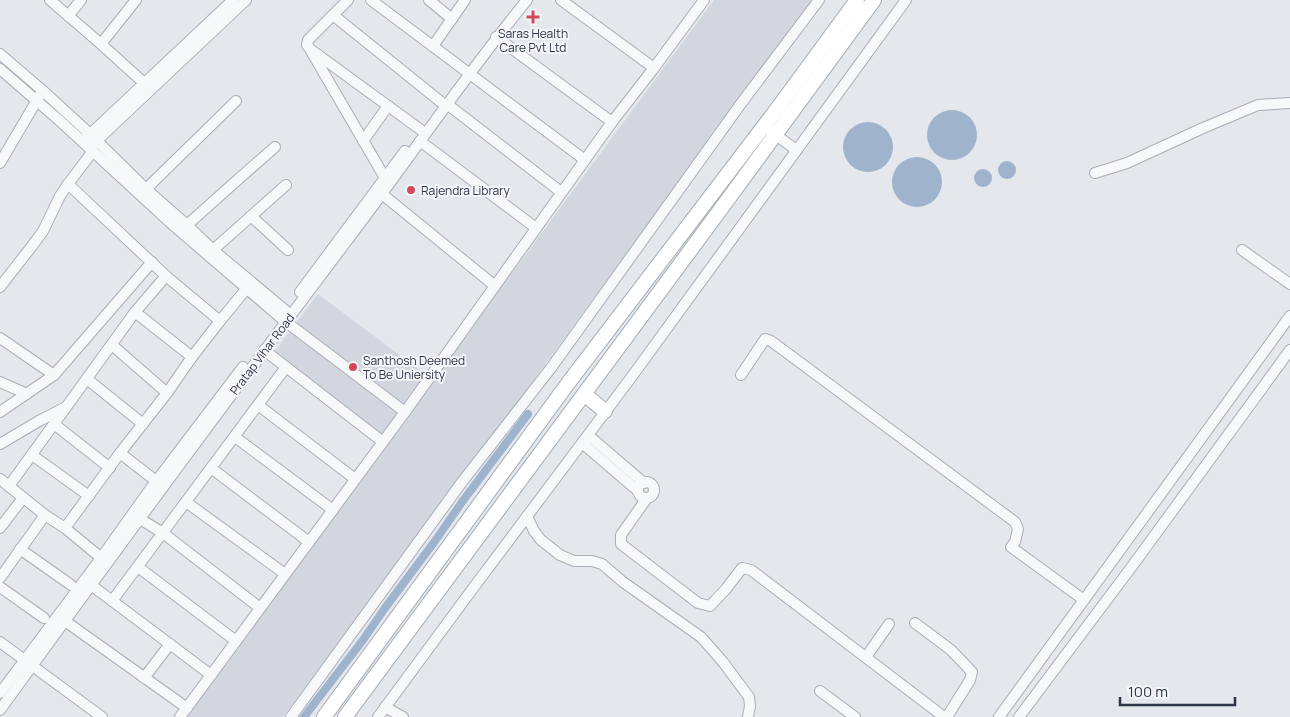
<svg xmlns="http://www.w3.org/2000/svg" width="1290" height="717" font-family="Manrope,sans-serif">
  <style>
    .built { fill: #d2d6de }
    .water { fill: #9fb4cc }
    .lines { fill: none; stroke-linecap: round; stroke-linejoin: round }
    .canal { stroke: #9fb4cc; stroke-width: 8 }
    .minor-casing { stroke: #a9aeb7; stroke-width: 12 }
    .major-casing { stroke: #a3abb8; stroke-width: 16 }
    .minor { stroke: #f7f8fa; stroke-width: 10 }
    .major { stroke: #fff; stroke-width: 14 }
    .poi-dot { fill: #d1495b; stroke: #f4f6f9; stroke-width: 2 }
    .labels { text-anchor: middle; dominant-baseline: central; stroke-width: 4; stroke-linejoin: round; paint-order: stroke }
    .poi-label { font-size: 12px; fill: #2b3445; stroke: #f4f6f9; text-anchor: start }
    .street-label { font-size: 12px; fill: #2b3445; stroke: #f4f6f9 }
  </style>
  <rect width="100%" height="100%" fill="#e4e7ec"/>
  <polygon class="built" points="714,0 812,0 486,445 283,717 183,717 388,441 273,354 318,294 433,380"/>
  <g class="water">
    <circle cx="952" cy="135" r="25"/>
    <circle cx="868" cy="147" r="25"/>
    <circle cx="917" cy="182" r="25"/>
    <circle cx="1007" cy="170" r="9"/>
    <circle cx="983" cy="178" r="9"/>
  </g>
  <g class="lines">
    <polyline class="canal" points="304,717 363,640 385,608 435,541 462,502 528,414"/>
    <defs>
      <g id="minor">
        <polyline points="50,0 101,44 144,83"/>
        <polyline points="348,0 308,40 307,45 310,49 421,130"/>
        <polyline points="371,0 585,160"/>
        <polyline points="429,0 452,19"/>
        <polyline points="561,0 654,68"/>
        <polyline points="333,15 441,102"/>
        <polyline points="68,16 81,0"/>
        <polyline points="496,37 612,122"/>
        <polyline points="101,44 136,0"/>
        <polyline points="433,46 465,0"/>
        <polyline points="311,51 385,178"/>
        <polyline points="0,54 42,90 90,134 146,189 187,225 213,250 291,315"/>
        <polyline points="0,69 60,121 173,225 281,318 405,412"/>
        <polyline points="447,104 561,192"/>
        <polyline points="771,131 796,150"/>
        <polyline points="85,139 233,0"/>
        <polyline points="363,141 388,106"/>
        <polyline points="420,141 536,228"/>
        <polyline points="92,145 246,0"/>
        <polyline points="0,163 40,95"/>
        <polyline points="1095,173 1127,163 1203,128 1258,105 1290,103"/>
        <polyline points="68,184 166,276 220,321"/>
        <polyline points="146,189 236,101"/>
        <polyline points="382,194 495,286"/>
        <polyline points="251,216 288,250"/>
        <polyline points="187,225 234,183 275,147"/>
        <polyline points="213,250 286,185"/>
        <polyline points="1242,250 1290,284"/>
        <polyline points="0,287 32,246 43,231 60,196 68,184 93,151"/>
        <polyline points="300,292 405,151"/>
        <polyline points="135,312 192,357"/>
        <polyline points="0,338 54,375"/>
        <polyline points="112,345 167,393"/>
        <polyline points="264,350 383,442"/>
        <polyline points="741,375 765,339 771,341 1015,522 1018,529 1015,542 1011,547 1084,600"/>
        <polyline points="87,379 143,424"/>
        <polyline points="0,382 27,394"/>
        <polyline points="258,405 355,479"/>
        <polyline points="0,412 54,375 152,262"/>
        <polyline points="54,424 110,468"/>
        <polyline points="588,435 644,483"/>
        <polyline points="235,437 333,510"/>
        <polyline points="582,443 638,491"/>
        <polyline points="0,444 39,421 66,407"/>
        <polyline points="120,453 156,481"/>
        <polyline points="32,455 89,496"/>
        <polyline points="211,468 309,542"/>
        <polyline points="0,479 45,515 65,528 105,561"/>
        <circle cx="646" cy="490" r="8"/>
        <polyline points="9,486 135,312 166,276"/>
        <polyline points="647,498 621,535 621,544 698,603 710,606 726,589 742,568 751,570 944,717"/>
        <polyline points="186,502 285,574"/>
        <polyline points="527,516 534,531 541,540 560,555 574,561 592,561 602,564 623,582 701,637 723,662 749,697 750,706 748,717"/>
        <polyline points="140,519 163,533 260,608"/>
        <polyline points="0,528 23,498"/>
        <polyline points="65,528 120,453 167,393 192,357 220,321 247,288"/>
        <polyline points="20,549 71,585"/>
        <polyline points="138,567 236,641"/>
        <polyline points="0,578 45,515"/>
        <polyline points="91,585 211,675"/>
        <polyline points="0,587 44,618"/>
        <polyline points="112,601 286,367"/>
        <polyline points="65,621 187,708"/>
        <polyline points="915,623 951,650 972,672 970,680 947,717"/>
        <polyline points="0,642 102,717"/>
        <polyline points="866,657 889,624"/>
        <polyline points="144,678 170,644"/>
        <polyline points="820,691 855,717"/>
        <polyline points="0,693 101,558 151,488 243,367"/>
        <polyline points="385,707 403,717"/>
        <path d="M0,710C114,553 229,397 346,242C407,162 463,78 527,0"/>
        <polyline points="180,717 405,412 612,122 654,68 704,0"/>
        <polyline points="291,717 462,482 551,368 740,105 819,0"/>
        <polyline points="378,717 471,591 630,379 906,0"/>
        <polyline points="999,717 1290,316"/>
        <polyline points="1019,717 1133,565 1290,350"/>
      </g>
      <g id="major">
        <polyline points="584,394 605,411"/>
        <polyline points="324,717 569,382 777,109 857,0"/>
        <polyline points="345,717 715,217 874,0"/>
      </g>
    </defs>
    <use href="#minor" class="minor-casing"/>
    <use href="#major" class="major-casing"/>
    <use href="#minor" class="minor"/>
    <use href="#major" class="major"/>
  </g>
  <g class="poi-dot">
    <path d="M530.5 9.5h5v5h5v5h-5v5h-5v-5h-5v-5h5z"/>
    <circle cx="411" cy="190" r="5"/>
    <circle cx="353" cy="367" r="5"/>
  </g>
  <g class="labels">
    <g class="poi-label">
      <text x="533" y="33" text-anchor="middle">Saras Health<tspan x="533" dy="14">Care Pvt Ltd</tspan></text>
      <text x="421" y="190">Rajendra Library</text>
      <text x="363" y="360">Santhosh Deemed<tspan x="363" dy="14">To Be Uniersity</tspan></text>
    </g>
    <g class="street-label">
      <text transform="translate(262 354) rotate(-53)">Pratap Vihar Road</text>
    </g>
  </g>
  <path d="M1120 697v8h115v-8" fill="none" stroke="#2b3445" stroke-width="2.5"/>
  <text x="1128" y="697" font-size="15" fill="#2b3445" stroke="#f4f6f9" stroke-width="4" paint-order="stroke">100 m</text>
</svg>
